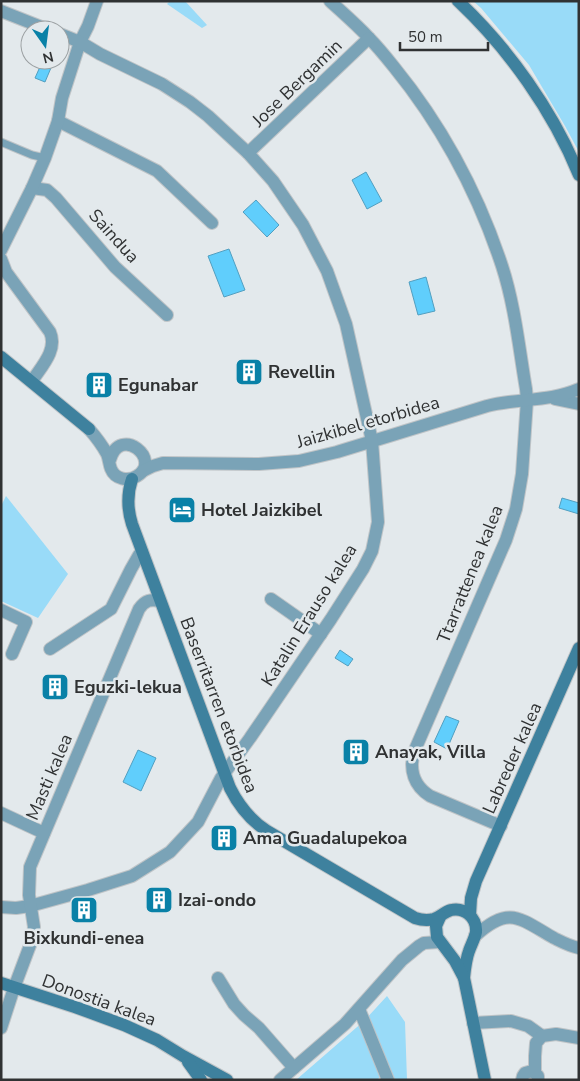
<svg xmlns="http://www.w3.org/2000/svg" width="580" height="1081" font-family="'Nunito Sans',sans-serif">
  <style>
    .green { fill: #99dbf8 }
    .water { fill: #60cefc; stroke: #529fc0 }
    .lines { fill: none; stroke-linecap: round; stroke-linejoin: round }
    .lane-casing { stroke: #bfc4c7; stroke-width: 9 }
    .street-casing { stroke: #bfc4c7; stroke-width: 14 }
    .secondary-casing { stroke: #bfc4c7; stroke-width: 14 }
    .lane { stroke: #7aa3b7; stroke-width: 7 }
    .street { stroke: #7aa3b7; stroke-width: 12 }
    .secondary { stroke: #3e819e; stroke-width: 12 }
    .labels { text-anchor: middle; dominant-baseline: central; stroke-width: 5; stroke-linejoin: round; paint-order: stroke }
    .street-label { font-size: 18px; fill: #303233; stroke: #e3e9ec }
    .poi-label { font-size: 18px; font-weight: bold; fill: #303233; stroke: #e3e9ec; text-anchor: start }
  </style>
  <rect width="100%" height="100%" fill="#e3e9ec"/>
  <g class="green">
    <polygon points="170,1 185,1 207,25 202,28 167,4"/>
    <polygon points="473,1 579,1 579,152 565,126 529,65 481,8"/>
    <polygon points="6,496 68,574 38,618 1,601 1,506"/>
    <polygon points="387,996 405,1022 407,1080 388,1080 385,1072 377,1080 296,1080 364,1021"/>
  </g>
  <g class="water">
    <polygon points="43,60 53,63 45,82 35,78"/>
    <polygon points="366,172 382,201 367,209 352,180"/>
    <polygon points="256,200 279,225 267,237 243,212"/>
    <polygon points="229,249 245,290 224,297 208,256"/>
    <polygon points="426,277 435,311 418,315 409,282"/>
    <polygon points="562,498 579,503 579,514 559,508"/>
    <polygon points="340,650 353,659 348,666 335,658"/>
    <polygon points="446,716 459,721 447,749 434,742"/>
    <polygon points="138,750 156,758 141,791 123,782"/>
  </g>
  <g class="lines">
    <defs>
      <polyline id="lane" points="1,142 32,155 45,158"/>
      <g id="street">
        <path d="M330,1C343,13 357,25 369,38C378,47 386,57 394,67C442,126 478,193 502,266C515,306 519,348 526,389L527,400L522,474L516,509L506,540L414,752C409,770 414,786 430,796L501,826"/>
        <polyline points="1,11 49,30"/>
        <polyline points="58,121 157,171 212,223"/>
        <polyline points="248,153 369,38"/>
        <polyline points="32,188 47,190 56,198 115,267 167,315"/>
        <polyline points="1,250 32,188 45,158 58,121 62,98 80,42 88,26 97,1"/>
        <path d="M1,259L6,272L50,332C58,350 41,367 32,381"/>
        <polyline points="555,399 579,404"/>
        <path d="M89,429C96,437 102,445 107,454C109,459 109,464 111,469C115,479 128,482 137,476C163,460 120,424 110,460"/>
        <path d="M143,471L153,466L163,463L259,464L299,461L337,452L487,406C518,398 549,402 579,389"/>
        <polyline points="271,599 321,634"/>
        <polyline points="1,610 26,622 12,654"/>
        <polyline points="50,649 111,609 131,569 139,555 142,552"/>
        <polyline points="1,813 44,833"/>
        <polyline points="1,907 16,908 30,906 88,890 132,876 170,852 198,822 221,778 250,738 331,619 363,569 372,551 378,522 372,441 346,324 327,271 303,225 273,181 248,153 208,116 190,102 162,84 100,54 80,42 60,34"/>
        <path d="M475,936C509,905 519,918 554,938C562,942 569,946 579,948"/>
        <polyline points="218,978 234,1004 244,1015 259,1028 294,1068"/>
        <polyline points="359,1009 388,1080"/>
        <polyline points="473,1023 511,1021 528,1026 542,1036"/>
        <path d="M1,1028L14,988L32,940L34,927L29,895L30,867L139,609C145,600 151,599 160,601"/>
        <polyline points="280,1080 345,1024 402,960 419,946 424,943 439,942"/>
        <polyline points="522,1080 523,1076 525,1073 532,1071 535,1073"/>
        <polyline points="538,1080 538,1076 535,1073 535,1056 536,1043 542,1036 556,1034 579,1038"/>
      </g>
      <g id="secondary">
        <path d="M458,1C508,48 553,111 579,175"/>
        <polyline points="1,357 89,429"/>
        <path d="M132,479C127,494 127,508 132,524L230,788C239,806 250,820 267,831L415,918C421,920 427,921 434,919C440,917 444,912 451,910C465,907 477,918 476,932C475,938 471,945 469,951C466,959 465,968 464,978"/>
        <polyline points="470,915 471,898 476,881 579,648"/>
        <polyline points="440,917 436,926 437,937 455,961 464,978 485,1080"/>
        <polyline points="1,983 75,1007 124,1025 157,1040 183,1056 227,1080"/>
        <polyline points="188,1062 201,1080"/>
      </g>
    </defs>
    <use href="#lane" class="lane-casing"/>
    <use href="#street" class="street-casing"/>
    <use href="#secondary" class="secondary-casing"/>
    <use href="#lane" class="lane"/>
    <use href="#street" class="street"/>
    <use href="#secondary" class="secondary"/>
  </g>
  <defs>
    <symbol id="building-square" viewBox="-11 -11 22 22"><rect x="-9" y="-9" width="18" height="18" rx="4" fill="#0981a7" stroke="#e3e9ec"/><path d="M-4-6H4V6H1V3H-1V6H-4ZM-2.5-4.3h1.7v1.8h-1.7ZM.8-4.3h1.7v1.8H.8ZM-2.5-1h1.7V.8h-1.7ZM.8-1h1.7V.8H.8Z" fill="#fff"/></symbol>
    <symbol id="hotel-square" viewBox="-11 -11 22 22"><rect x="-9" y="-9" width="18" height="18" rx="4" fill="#0981a7" stroke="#e3e9ec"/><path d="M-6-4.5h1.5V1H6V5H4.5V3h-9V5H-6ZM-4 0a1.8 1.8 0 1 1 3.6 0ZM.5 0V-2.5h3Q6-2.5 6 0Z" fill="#fff"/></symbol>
  </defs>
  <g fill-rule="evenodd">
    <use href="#building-square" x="233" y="356" width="32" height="32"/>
    <use href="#building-square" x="83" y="369" width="32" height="32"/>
    <use href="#hotel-square" x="166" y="494" width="32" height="32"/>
    <use href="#building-square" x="39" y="671" width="32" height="32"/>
    <use href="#building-square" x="340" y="736" width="32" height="32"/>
    <use href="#building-square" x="208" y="822" width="32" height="32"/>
    <use href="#building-square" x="143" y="884" width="32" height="32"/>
    <use href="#building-square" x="68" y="894" width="32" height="32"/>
  </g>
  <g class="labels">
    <g class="street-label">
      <text transform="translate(297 83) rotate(-44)">Jose Bergamin</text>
      <text transform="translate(114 236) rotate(48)">Saindua</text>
      <text transform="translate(368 422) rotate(-16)">Jaizkibel etorbidea</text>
      <text transform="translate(470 574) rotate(-68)">Ttarrattenea kalea</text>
      <text transform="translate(309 615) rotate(-58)">Katalin Erauso kalea</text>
      <text transform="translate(219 705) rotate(69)">Baserritarren etorbidea</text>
      <text transform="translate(512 758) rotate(-66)">Labreder kalea</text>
      <text transform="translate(49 777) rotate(-67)">Masti kalea</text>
      <text transform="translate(99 1000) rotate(20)">Donostia kalea</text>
    </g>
    <g class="poi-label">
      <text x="268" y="372">Revellin</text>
      <text x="118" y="385">Egunabar</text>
      <text x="201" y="510">Hotel Jaizkibel</text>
      <text x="74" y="687">Eguzki-lekua</text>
      <text x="375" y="752">Anayak, Villa</text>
      <text x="243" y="838">Ama Guadalupekoa</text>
      <text x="178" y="900">Izai-ondo</text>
      <text x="84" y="938" text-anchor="middle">Bixkundi-enea</text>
    </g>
  </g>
  <rect width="580" height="1081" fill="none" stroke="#303233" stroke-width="5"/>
  <g transform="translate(45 45) rotate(166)"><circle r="24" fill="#e3e9ec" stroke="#9ba0a2"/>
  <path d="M0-4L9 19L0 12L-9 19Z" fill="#0981a7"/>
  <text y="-8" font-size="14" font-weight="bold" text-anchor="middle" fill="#303233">N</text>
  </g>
  <path d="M400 42v8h88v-8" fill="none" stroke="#303233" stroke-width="2.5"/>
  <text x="408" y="42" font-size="15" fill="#303233" stroke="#e3e9ec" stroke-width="4" paint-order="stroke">50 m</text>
</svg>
